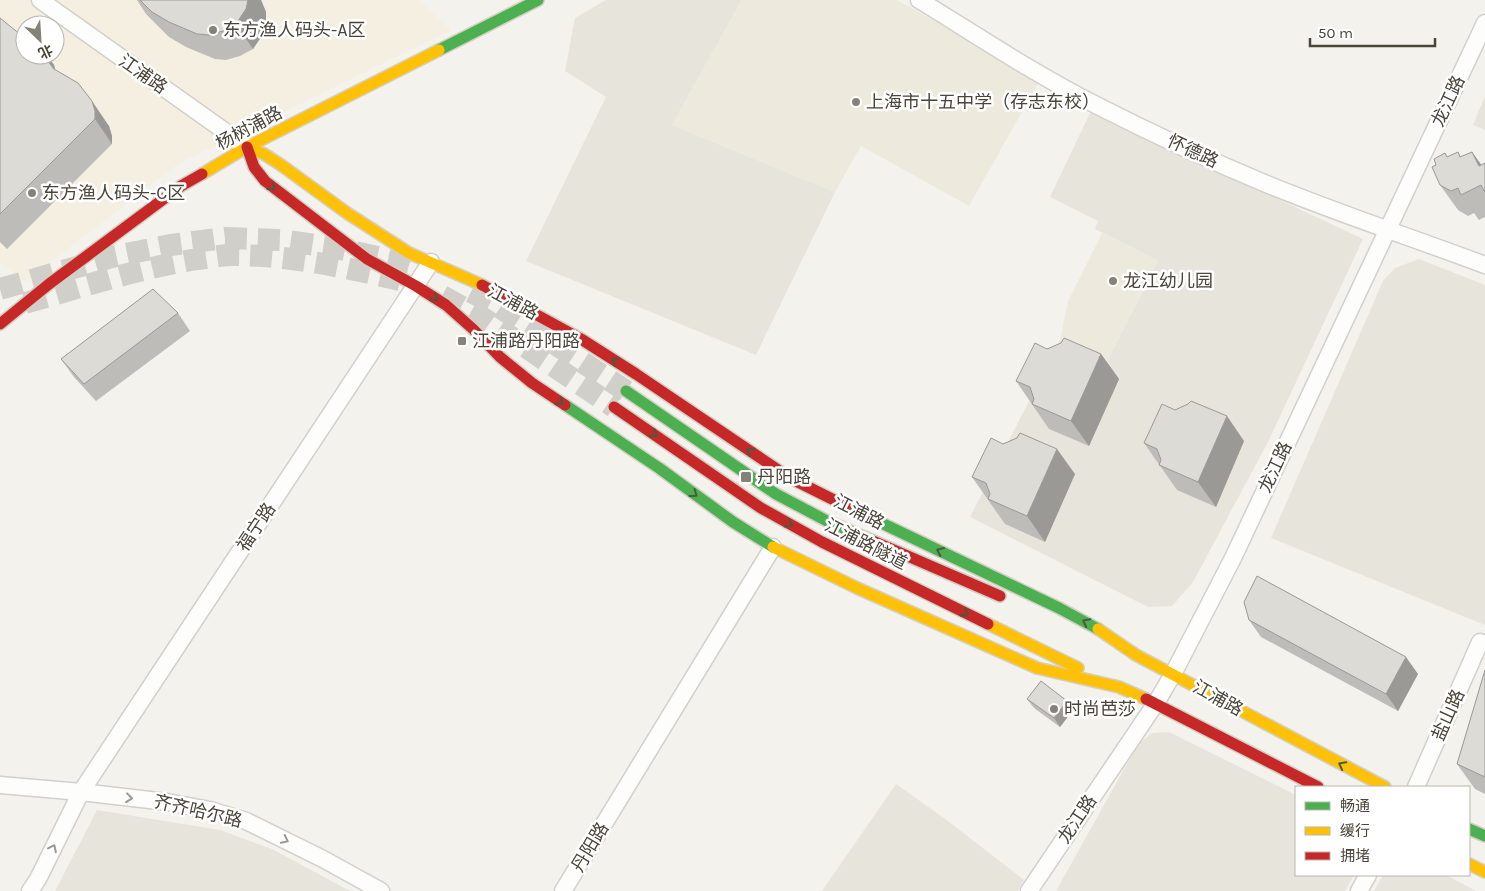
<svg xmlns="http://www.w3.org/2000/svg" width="1485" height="891" font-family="Karla,'Noto Sans SC',sans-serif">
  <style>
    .residential { fill: #e7e4dc }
    .commercial { fill: #f5efe1; fill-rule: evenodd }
    .education { fill: #edeadd }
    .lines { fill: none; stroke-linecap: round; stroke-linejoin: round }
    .secondary-tunnel { stroke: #d1cfc9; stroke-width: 22; stroke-dasharray: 22 11; stroke-linecap: butt }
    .street-casing { stroke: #d1d0cb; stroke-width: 19 }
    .fast-casing { stroke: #d2cfc4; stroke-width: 14 }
    .slow-casing { stroke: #d2cfc4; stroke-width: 14 }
    .jam-casing { stroke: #d2cfc4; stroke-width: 14 }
    .street { stroke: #fdfdfc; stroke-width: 16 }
    .fast { stroke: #4caf50; stroke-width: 11 }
    .slow { stroke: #ffc107; stroke-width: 11 }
    .jam { stroke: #c62828; stroke-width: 11 }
    .wall { fill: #bebcb8 }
    .shaded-wall { fill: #9b9996 }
    .building { fill: #dddbd6; stroke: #9b9996 }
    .oneway { stroke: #4a5a3e }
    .oneway2 { stroke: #9b9891 }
    .poi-dot { fill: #858278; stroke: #fff; stroke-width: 2 }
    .labels { text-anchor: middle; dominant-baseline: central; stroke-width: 5; stroke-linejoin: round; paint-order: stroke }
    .poi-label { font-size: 18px; fill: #4a4539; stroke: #fff; text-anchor: start }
    .street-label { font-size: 18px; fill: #4a4539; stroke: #fff }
  </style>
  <rect width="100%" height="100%" fill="#f3f2ed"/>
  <g class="residential">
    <polygon points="606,0 742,0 672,125 835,192 756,355 526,261 606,97 565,71 575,18"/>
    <polygon points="1485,96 1485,130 1473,125"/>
    <polygon points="1091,111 1363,239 1268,442 1193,582 1172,606 1148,607 970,517 1060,340 1106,363 1158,261 1095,229 1098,221 1050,197"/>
    <polygon points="1419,259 1485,285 1485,625 1271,538 1383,281 1395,268"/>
    <polygon points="1169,732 1296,795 1296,875 1354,875 1345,891 1056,891 1138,744 1152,733"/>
    <polygon points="896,784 948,821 1024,880 1018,891 822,891"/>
    <polygon points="97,810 220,830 272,849 350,891 55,891"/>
    <polygon points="1383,875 1446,875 1476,891 1374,891"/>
  </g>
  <path class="commercial" d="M0,0H419L451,30L178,164L25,282L0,262ZM25,25H55V55H25Z"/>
  <g class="education">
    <polygon points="742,0 897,0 1040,80 969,206 861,146 835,192 672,125"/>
    <polygon points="1102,233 1158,261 1106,363 1060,340 1068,301"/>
  </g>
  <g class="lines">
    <g class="secondary-tunnel">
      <polyline points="0,289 116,256 171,245 225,238 282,240 336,248 409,264 431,273"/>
      <polyline points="471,292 493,303 626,391"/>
      <polyline points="442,296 486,320 614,407"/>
      <path d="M25,303C82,287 139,268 198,259C209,258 220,255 232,255C289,255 344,267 400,280"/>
    </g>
    <defs>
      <g id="street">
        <polyline points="40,0 247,147"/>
        <path d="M919,0C978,36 1036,75 1098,106C1153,134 1211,161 1269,185C1340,214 1413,238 1485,265"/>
        <polyline points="0,785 81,792 167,802 210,810 246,821 323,859 381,891"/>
        <polyline points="1416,787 1480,642"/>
        <polyline points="30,891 38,879 81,792 431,262"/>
        <polyline points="563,891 773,547"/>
        <polyline points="1029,891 1156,703 1173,674 1233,558 1485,23"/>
        <polyline points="1359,891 1368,875"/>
      </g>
      <g id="fast">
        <polyline points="439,50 538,0"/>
        <polyline points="626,391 776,494 827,521 873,541"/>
        <polyline points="565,405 659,468 733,522 773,547"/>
        <polyline points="846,506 1059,608 1098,629"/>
        <polyline points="1469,829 1485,836"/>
      </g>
      <g id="slow">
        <polyline points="247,147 264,154 281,165 347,213 409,253 482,285"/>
        <polyline points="202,174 247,147 439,50"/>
        <polyline points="773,547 857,588 1037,668 1119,687 1146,699"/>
        <polyline points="988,624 1078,668"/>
        <polyline points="1098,629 1136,655 1385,787"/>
        <polyline points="1469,864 1485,872"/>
      </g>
      <g id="jam">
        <polyline points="247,147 254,167 265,181 367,259 416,286 446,305 473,329 500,357 532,383 565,405"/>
        <polyline points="482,285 581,339 636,374 790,478 846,506"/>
        <polyline points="0,324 49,284 181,186 202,174"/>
        <polyline points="614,407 761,508 822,542 988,624"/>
        <polyline points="873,541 1000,596"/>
        <polyline points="1146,699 1318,787"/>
      </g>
    </defs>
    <use href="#street" class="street-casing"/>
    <use href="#fast" class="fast-casing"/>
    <use href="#slow" class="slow-casing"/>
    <use href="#jam" class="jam-casing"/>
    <use href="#street" class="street"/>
    <use href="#fast" class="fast"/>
    <use href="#slow" class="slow"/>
    <use href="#jam" class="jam"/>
  </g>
  <g class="wall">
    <polygon points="137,0 261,0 266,12 266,23 263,34 253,49 240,56 226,60 215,59 186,47 169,37 146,14"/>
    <polygon points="0,18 25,55 47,55 54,65 55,70 109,126 112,136 112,144 7,249 0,242"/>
    <polygon points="1458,152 1461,157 1472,152 1481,165 1485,163 1485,217 1479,220 1474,213 1468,216 1458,210 1440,185 1448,157"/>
    <polygon points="178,313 190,331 96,401 74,377 61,359"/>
    <polygon points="1047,349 1101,354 1119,379 1089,446 1049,429 1016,381"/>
    <polygon points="1244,441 1216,507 1177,490 1144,443"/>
    <polygon points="1003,444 1075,474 1045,542 1005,524 972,477"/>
    <polygon points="1249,620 1418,674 1398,711 1261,637"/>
    <polygon points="1485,670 1485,794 1475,789 1457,764"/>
    <polygon points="1027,699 1073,710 1060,727 1034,708"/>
  </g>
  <g class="shaded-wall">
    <polygon points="248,0 261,0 266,12 266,23 263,34 253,49 236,24"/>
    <polygon points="42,55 47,55 54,65 57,76"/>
    <polygon points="92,101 109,126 112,136 112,144 95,119"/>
    <polygon points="1472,152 1485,170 1479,166"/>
    <polygon points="1101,354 1119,379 1089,446 1071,421"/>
    <polygon points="1227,416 1244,441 1216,507 1198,482"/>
    <polygon points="1057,449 1075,474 1045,542 1027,516"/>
    <polygon points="1406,657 1418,674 1398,711 1386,694"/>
    <polygon points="1067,701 1073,710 1060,727 1054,718"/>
  </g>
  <g class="building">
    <polygon points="140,0 248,0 246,9 236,24 223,31 209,35 197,34 169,22 152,12"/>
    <polygon points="0,18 21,35 25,37 25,55 43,55 54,69 78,83 92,101 95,111 95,119 0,214"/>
    <polygon points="1458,152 1460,157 1472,152 1479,166 1485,163 1485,192 1481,185 1461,195 1458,188 1451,191 1440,185 1432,167 1436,165 1434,159 1445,153 1447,157"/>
    <polygon points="153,289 178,313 84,384 61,359"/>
    <polygon points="1064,338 1101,354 1071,421 1032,404 1034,399 1030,387 1016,381 1035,343 1047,349 1061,343"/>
    <polygon points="1191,401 1227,416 1198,482 1159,465 1161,460 1157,449 1144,443 1162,404 1175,410 1188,404"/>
    <polygon points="1020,433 1057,449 1027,516 988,499 990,494 986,483 972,477 991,438 1003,444 1017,438"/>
    <polygon points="1257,576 1406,657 1386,694 1249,620 1244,602"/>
    <polygon points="1485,670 1485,777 1457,764"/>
    <polygon points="1041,681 1067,701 1054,718 1027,699"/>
  </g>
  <defs><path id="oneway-chevron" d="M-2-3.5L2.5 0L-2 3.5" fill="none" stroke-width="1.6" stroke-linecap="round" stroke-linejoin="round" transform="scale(1.25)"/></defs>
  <g class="oneway">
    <use href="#oneway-chevron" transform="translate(272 187) rotate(37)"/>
    <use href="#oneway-chevron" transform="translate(435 298) rotate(33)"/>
    <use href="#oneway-chevron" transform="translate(615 361) rotate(-148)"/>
    <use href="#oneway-chevron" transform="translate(560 402) rotate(35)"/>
    <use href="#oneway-chevron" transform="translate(654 434) rotate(35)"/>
    <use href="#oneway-chevron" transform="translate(750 451) rotate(-146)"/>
    <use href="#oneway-chevron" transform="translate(694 494) rotate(36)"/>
    <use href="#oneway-chevron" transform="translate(789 524) rotate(29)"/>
    <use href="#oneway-chevron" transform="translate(940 551) rotate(-155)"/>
    <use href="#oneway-chevron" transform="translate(965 613) rotate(26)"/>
    <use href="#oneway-chevron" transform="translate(1086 622) rotate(-152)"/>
    <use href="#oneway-chevron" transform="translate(1342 765) rotate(-152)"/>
  </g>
  <g class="oneway2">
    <use href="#oneway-chevron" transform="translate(129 798) rotate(7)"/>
    <use href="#oneway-chevron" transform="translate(285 840) rotate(26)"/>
    <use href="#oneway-chevron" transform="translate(53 848) rotate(-64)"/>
  </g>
  <g class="poi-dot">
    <circle cx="213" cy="30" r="5"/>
    <circle cx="856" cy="102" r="5"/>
    <circle cx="32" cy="193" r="5"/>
    <circle cx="1113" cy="281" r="5"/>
    <rect x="457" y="336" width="10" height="10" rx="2.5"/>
    <rect x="740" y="471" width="12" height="12" rx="2.5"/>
    <circle cx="1054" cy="709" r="5"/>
  </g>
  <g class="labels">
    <g class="poi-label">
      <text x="223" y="30">东方渔人码头-A区</text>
      <text x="866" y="102">上海市十五中学（存志东校）</text>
      <text x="42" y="193">东方渔人码头-C区</text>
      <text x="1123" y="281">龙江幼儿园</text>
      <text x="472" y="341">江浦路丹阳路</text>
      <text x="757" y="477">丹阳路</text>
      <text x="1064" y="709">时尚芭莎</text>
    </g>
    <g class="street-label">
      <text transform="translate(143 74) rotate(35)">江浦路</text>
      <text transform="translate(1448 101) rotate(-65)">龙江路</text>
      <text transform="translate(249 128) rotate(-28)">杨树浦路</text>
      <text transform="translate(1193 151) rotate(25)">怀德路</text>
      <text transform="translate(513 302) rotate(28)">江浦路</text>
      <text transform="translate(1275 467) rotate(-65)">龙江路</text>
      <text transform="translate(859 512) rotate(27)">江浦路</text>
      <text transform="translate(256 527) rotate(-56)">福宁路</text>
      <text transform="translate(866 544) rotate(27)">江浦路隧道</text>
      <text transform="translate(1218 698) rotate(29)">江浦路</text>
      <text transform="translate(1448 715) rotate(-66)">盐山路</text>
      <text transform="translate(198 811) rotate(13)">齐齐哈尔路</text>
      <text transform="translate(1077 819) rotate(-56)">龙江路</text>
      <text transform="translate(590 847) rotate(-59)">丹阳路</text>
    </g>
  </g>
  <rect x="1295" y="786" width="175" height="90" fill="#ffffff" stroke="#b7b5b0"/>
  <rect x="1305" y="802" width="25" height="8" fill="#4caf50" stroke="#b7b5b0"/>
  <text x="1340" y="811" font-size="15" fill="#4a4539">畅通</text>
  <rect x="1305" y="827" width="25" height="8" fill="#ffc107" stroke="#b7b5b0"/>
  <text x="1340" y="836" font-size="15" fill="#4a4539">缓行</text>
  <rect x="1305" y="852" width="25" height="8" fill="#c62828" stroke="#b7b5b0"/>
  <text x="1340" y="861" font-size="15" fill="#4a4539">拥堵</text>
  <g transform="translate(40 40) rotate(155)"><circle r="24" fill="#ffffff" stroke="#b7b5b0"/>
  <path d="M0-4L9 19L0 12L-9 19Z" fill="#858278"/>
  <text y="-8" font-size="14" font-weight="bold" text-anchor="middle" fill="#4a4539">北</text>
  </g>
  <path d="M1310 38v8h125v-8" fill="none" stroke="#4a4539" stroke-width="2.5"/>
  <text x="1318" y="38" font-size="15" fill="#4a4539" stroke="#ffffff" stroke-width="4" paint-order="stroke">50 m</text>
</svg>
